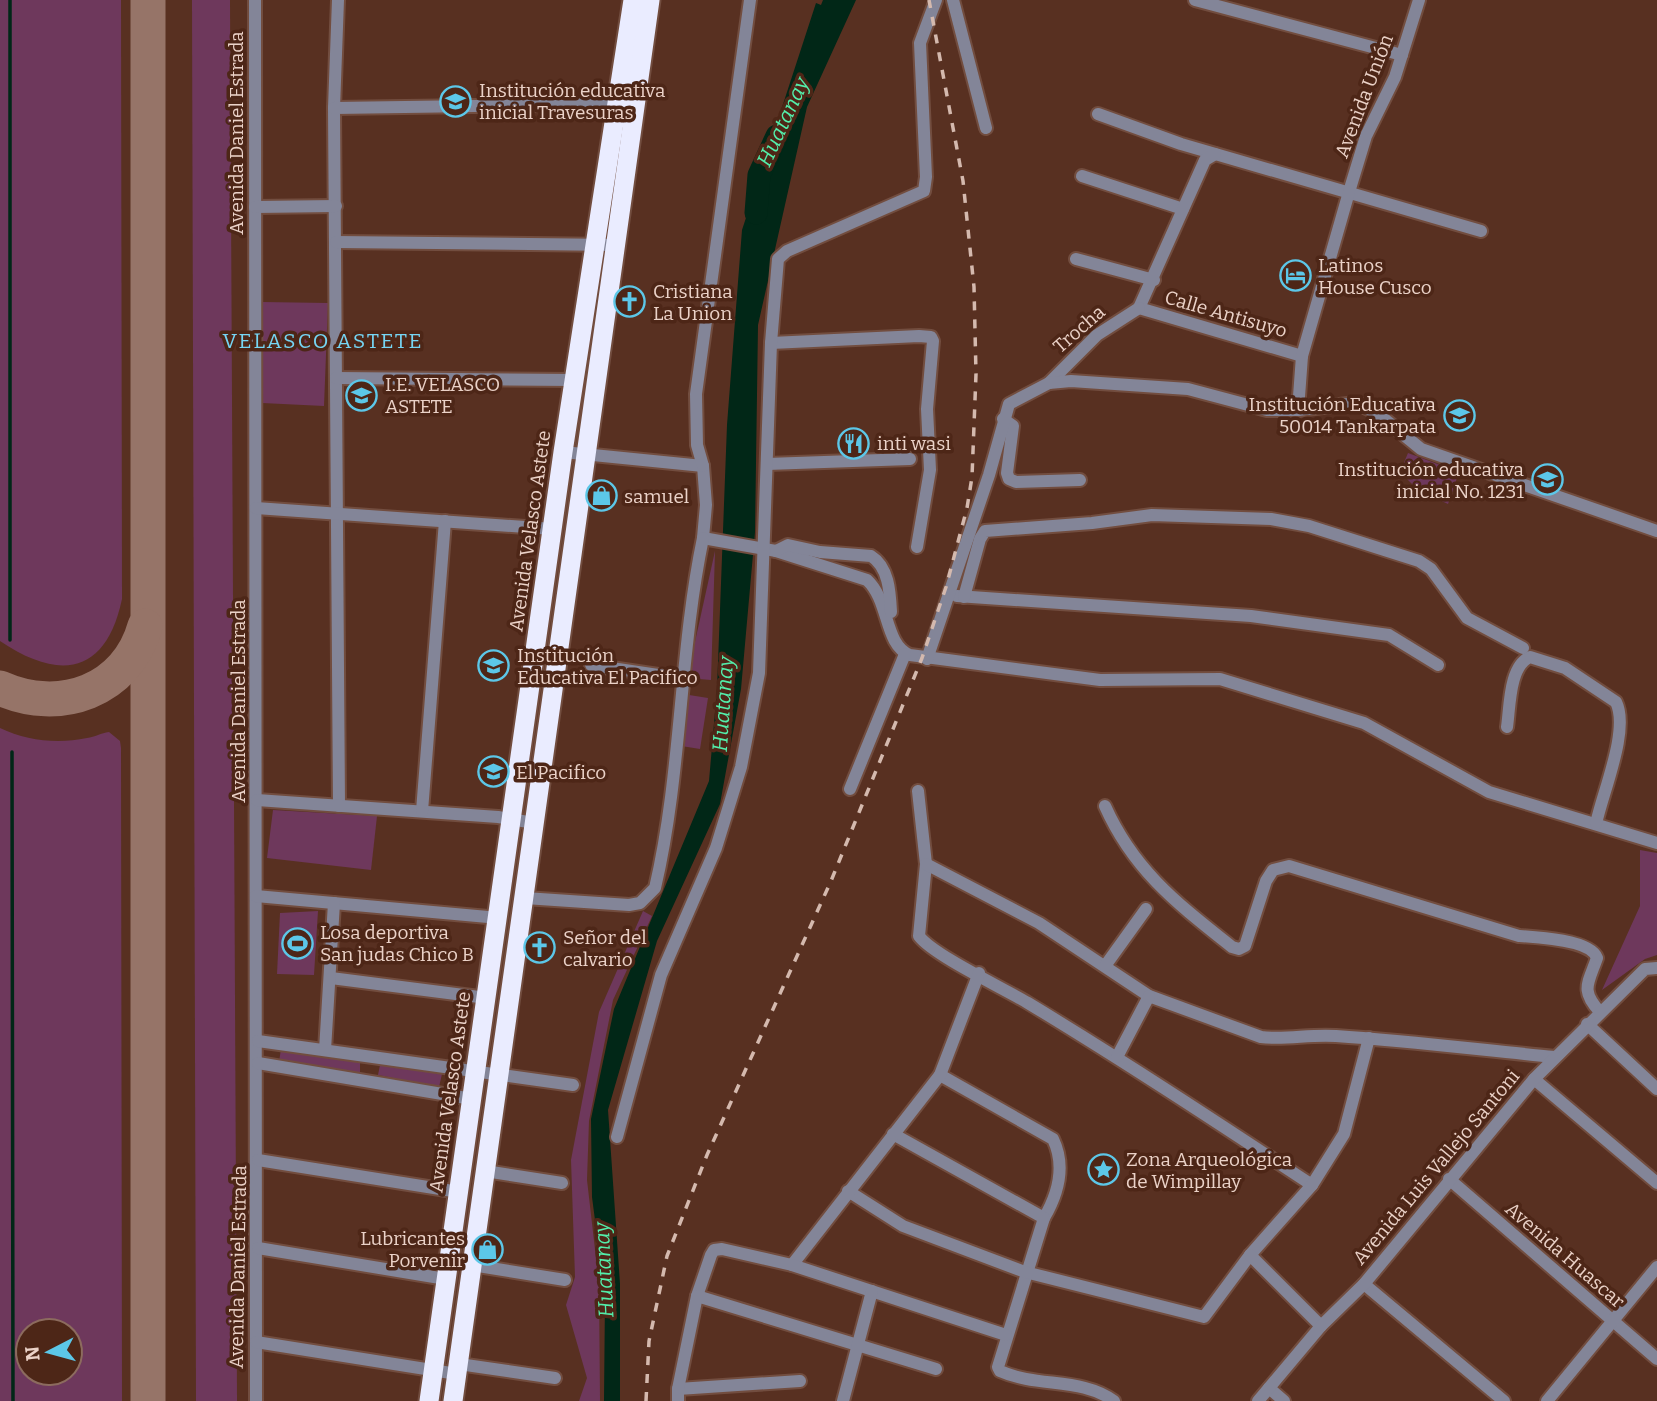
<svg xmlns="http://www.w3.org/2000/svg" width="1657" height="1401" font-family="Bitter,serif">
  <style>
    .green { fill: #6e385c; fill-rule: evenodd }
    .water { fill: #012717 }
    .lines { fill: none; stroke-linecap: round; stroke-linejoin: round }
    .stream { stroke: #012717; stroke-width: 3.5 }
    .river { stroke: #012717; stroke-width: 23 }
    .taxiway { stroke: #967468; stroke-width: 35 }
    .minor-casing { stroke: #724d3f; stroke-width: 16 }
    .highway-casing { stroke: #724d3f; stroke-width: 23 }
    .minor { stroke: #838598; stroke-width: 12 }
    .highway { stroke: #eaecff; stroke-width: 19 }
    .rail { stroke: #d4b9ae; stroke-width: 3.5; stroke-dasharray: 9 9; stroke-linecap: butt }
    .labels { text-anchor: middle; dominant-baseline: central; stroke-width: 7; stroke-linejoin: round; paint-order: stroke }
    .poi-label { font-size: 19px; fill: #ebd2c8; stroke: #4d2617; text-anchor: start }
    .street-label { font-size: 19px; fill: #ebd2c8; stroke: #4d2617 }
    .water-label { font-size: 21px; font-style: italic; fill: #53efab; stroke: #4d2617 }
    .neighbourhood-label { font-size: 21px; letter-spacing: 2px; fill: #76d5f4; stroke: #4d2617 }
  </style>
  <rect width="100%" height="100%" fill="#583021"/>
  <g class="green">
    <path d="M0,0H121L122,599C106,675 59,681 0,641Z"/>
    <polygon points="192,0 230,0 237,1401 196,1401"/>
    <polygon points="262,302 328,303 324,406 262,403"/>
    <polygon points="1408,453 1459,472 1448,504 1418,490 1400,472"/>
    <polygon points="715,551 711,680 687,678"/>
    <polygon points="683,694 708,698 700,749 675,745"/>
    <path d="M0,728C27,741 58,744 87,738C95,737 101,733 109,732L120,741L121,748L122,1401H0ZM28,1331H70V1373H28Z"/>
    <polygon points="273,810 377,816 371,870 267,858"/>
    <polygon points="1640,850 1657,853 1657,955 1645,959 1602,990 1640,906"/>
    <polygon points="318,911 314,975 277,974 280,913"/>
    <polygon points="643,911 652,916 613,1000 589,1121 587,1180 599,1284 600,1401 579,1401 587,1378 566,1305 575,1277 571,1160 599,1012"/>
    <polygon points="281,1049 360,1060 360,1075 279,1062"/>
    <polygon points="380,1065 442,1074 439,1087 378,1075"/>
  </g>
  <polygon class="water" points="823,0 856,0 807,107 758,325 755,532 741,689 720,804 657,941 608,1110 620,1284 620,1401 604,1401 605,1297 592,1197 591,1119 614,1009 709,781 717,689 727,425 742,230 816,3 821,5"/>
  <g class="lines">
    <g class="stream">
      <polyline points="10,640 10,0"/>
      <polyline points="12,752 13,1401"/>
    </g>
    <polyline class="river" points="756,213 759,175 777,136"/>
    <g class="taxiway">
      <polyline points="148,0 148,1401"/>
      <path d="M0,688C60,715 127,691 145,626"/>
    </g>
    <defs>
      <g id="minor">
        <polyline points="255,0 256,1401"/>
        <polyline points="338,0 334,108 339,806"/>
        <polyline points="953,0 986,128"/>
        <polyline points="1195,0 1402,55"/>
        <polyline points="334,108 618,104"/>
        <polyline points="1098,114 1181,144 1481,231"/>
        <polyline points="1082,176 1183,209"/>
        <polyline points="255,207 336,206"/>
        <polyline points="336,242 616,245"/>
        <polyline points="1076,259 1154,280"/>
        <polyline points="1139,308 1205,160 1215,154"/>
        <polyline points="1139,308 1302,356"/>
        <polyline points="771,343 919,336 931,337 933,341 927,409 930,470 917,547"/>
        <polyline points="336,378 574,380"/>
        <polyline points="1049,383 1097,335 1139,308"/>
        <polyline points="1298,410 1302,356 1349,192 1366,136 1395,77 1419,0"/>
        <polyline points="1003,419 1013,426 1007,473 1009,479 1016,482 1080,480"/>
        <path d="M563,452L703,466L706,505L703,538L776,551L867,580C890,601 884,645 910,655L1100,680L1220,679L1364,723L1489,792L1657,843"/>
        <polyline points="767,464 910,459"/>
        <polyline points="703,466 697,445 696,394 750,0"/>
        <polyline points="256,508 553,529"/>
        <path d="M776,551L788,545L820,552L871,556C889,567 890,593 891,612"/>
        <polyline points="957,596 1251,616 1389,635 1438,665"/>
        <polyline points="964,597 980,539 985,531 1092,523 1152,515 1271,519 1309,526 1419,561 1431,569 1467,618 1523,648"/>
        <polyline points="927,659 989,475 1009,404 1049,383 1071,381 1188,389 1267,410 1298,410 1356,403 1377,413 1421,449 1657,531"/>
        <polyline points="591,665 685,679"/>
        <path d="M1507,727C1510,707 1509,666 1530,657L1565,668L1616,702C1630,730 1602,794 1596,824"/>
        <polyline points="850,789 905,654"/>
        <path d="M918,791L926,864L919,936C933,955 1003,988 1028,1003C1124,1061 1218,1123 1312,1185"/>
        <polyline points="257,800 498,817 534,823"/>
        <path d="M1105,806C1134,871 1178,904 1232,947L1239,949L1245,946L1266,881L1273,870L1289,866L1519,936C1536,937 1591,940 1597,958C1588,984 1580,990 1600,1012"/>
        <polyline points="422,811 445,521"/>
        <path d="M926,864L1039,923L1149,996L1261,1037C1286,1040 1310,1034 1336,1036C1409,1041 1482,1050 1555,1057"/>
        <polyline points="256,896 499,918"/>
        <path d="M525,898L629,905L640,903L655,888C682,773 679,653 703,538"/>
        <polyline points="1105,966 1146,909"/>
        <polyline points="331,978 487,998"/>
        <polyline points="1587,1024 1657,1089"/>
        <polyline points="258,1041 573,1085"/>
        <polyline points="325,1050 334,903"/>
        <polyline points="1117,1057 1149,996"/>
        <polyline points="258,1063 472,1099"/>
        <path d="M940,1075L1053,1139C1066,1166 1058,1194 1044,1218"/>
        <polyline points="1534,1079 1657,1183"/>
        <path d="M893,1134L1044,1218L998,1367L1000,1371C1038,1388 1081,1377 1114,1401"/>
        <polyline points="617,1137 661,975 716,848 741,767 759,673 771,343 778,259 787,251 924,191 926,177 920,43 936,0"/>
        <polyline points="258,1160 459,1192"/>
        <polyline points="485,1171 562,1183"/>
        <polyline points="1449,1179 1657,1359"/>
        <polyline points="848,1191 903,1226 1025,1272 1204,1317 1250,1255 1312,1185 1344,1134 1369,1038"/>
        <polyline points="258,1248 446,1279"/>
        <polyline points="1250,1255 1321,1326"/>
        <polyline points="472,1265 565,1280"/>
        <polyline points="792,1265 940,1075 979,973"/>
        <polyline points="1364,1284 1504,1401"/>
        <polyline points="697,1296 711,1255 714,1250 722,1249 792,1265 1006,1335"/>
        <polyline points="256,1342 457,1374"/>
        <polyline points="459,1364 555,1378"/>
        <polyline points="1269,1388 1284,1401"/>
        <polyline points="678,1389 800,1381"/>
        <polyline points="678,1401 678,1389 697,1296 936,1369"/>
        <polyline points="843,1401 872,1291"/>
        <polyline points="1258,1401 1321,1326 1364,1284 1534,1079 1645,969 1657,968"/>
        <polyline points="1547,1401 1657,1267"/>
      </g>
      <g id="highway">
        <polyline points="429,1401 563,452 633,0"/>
        <polyline points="453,1401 650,0"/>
      </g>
    </defs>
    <use href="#minor" class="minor-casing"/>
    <use href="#highway" class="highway-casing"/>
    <use href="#minor" class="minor"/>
    <use href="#highway" class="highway"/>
    <polyline class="rail" points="646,1401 649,1341 667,1256 707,1155 831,881 922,658 946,587 967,508 972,477 976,374 974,287 963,181 929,0"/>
  </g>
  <defs>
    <symbol id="school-ring" viewBox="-11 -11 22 22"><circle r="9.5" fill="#4d2617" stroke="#5cc7e8" stroke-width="1.5"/><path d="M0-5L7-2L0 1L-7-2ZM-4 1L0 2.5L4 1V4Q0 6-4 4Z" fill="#5cc7e8"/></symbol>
    <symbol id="hotel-ring" viewBox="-11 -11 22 22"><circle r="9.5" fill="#4d2617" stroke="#5cc7e8" stroke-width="1.5"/><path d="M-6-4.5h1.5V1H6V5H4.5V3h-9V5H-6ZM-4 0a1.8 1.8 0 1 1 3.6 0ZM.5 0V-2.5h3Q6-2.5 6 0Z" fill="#5cc7e8"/></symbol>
    <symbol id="church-ring" viewBox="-11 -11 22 22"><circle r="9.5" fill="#4d2617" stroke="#5cc7e8" stroke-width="1.5"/><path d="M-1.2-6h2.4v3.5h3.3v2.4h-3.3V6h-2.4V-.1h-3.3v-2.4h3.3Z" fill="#5cc7e8"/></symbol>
    <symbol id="restaurant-ring" viewBox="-11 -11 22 22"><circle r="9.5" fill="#4d2617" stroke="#5cc7e8" stroke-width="1.5"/><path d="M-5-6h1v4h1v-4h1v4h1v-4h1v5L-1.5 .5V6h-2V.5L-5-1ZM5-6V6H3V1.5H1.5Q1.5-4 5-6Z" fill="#5cc7e8"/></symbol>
    <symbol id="shop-ring" viewBox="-11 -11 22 22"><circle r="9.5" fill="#4d2617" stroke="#5cc7e8" stroke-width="1.5"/><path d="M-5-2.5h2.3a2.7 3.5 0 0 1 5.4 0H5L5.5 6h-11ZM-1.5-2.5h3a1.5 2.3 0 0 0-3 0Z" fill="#5cc7e8"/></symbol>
    <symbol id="stadium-ring" viewBox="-11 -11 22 22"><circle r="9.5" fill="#4d2617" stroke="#5cc7e8" stroke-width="1.5"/><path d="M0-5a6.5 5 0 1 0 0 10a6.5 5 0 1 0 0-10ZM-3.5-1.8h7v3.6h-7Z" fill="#5cc7e8"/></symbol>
    <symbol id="sight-ring" viewBox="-11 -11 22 22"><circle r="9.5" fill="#4d2617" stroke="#5cc7e8" stroke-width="1.5"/><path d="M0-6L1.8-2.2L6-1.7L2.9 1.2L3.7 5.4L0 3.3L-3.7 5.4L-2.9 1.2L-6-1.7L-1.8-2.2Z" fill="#5cc7e8"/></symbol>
  </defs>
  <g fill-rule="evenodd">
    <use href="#school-ring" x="438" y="84" width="35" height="35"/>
    <use href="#hotel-ring" x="1278" y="258" width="35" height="35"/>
    <use href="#church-ring" x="612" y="284" width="35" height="35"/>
    <use href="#school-ring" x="344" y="378" width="35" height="35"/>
    <use href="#school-ring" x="1442" y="398" width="35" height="35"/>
    <use href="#restaurant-ring" x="836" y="426" width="35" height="35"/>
    <use href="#school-ring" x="1530" y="462" width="35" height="35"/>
    <use href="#shop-ring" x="584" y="478" width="35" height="35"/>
    <use href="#school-ring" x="476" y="648" width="35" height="35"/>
    <use href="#school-ring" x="476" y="754" width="35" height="35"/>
    <use href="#stadium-ring" x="280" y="926" width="35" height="35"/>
    <use href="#church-ring" x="522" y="930" width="35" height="35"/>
    <use href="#sight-ring" x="1086" y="1152" width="35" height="35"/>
    <use href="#shop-ring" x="470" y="1232" width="35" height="35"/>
  </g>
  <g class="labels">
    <g class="poi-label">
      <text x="479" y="90">Institución educativa<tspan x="479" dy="22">inicial Travesuras</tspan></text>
      <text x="1318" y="265">Latinos<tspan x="1318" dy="22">House Cusco</tspan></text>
      <text x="653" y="291">Cristiana<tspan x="653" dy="22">La Union</tspan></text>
      <text x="385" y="384">I.E. VELASCO<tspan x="385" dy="22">ASTETE</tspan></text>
      <text x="1436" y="404" text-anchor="end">Institución Educativa<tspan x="1436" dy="22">50014 Tankarpata</tspan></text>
      <text x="877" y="443">inti wasi</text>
      <text x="1524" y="469" text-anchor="end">Institución educativa<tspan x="1524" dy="22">inicial No. 1231</tspan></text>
      <text x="624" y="496">samuel</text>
      <text x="517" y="655">Institución<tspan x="517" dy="22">Educativa El Pacifico</tspan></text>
      <text x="516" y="772">El Pacifico</text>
      <text x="320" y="932">Losa deportiva<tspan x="320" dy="22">San judas Chico B</tspan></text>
      <text x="563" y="937">Señor del<tspan x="563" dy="22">calvario</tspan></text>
      <text x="1126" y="1159">Zona Arqueológica<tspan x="1126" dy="22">de Wimpillay</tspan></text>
      <text x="465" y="1238" text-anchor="end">Lubricantes<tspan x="465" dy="22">Porvenir</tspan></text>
    </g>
    <g class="street-label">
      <text transform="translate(1364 96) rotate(-69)">Avenida Unión</text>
      <text transform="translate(236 133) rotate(-90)">Avenida Daniel Estrada</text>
      <text transform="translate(1226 314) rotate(16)">Calle Antisuyo</text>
      <text transform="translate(1079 329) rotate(-41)">Trocha</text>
      <text transform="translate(530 531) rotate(-82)">Avenida Velasco Astete</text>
      <text transform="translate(238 701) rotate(-90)">Avenida Daniel Estrada</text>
      <text transform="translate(450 1092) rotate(-82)">Avenida Velasco Astete</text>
      <text transform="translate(1436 1167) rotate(-50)">Avenida Luis Vallejo Santoni</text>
      <text transform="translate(1565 1255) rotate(41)">Avenida Huascar</text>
      <text transform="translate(238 1267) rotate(-89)">Avenida Daniel Estrada</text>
    </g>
    <g class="water-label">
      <text transform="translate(783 122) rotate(-65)">Huatanay</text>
      <text transform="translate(723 704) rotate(-86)">Huatanay</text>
      <text transform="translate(604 1270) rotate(-93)">Huatanay</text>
    </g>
    <g class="neighbourhood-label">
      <text x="323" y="341">VELASCO ASTETE</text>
    </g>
  </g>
  <g transform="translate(49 1352) rotate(264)"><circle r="33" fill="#4d2617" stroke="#8c6b5e" stroke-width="2"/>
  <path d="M0-5L12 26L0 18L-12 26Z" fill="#5cc7e8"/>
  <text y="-10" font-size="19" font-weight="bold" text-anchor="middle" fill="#ebd2c8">N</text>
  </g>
</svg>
